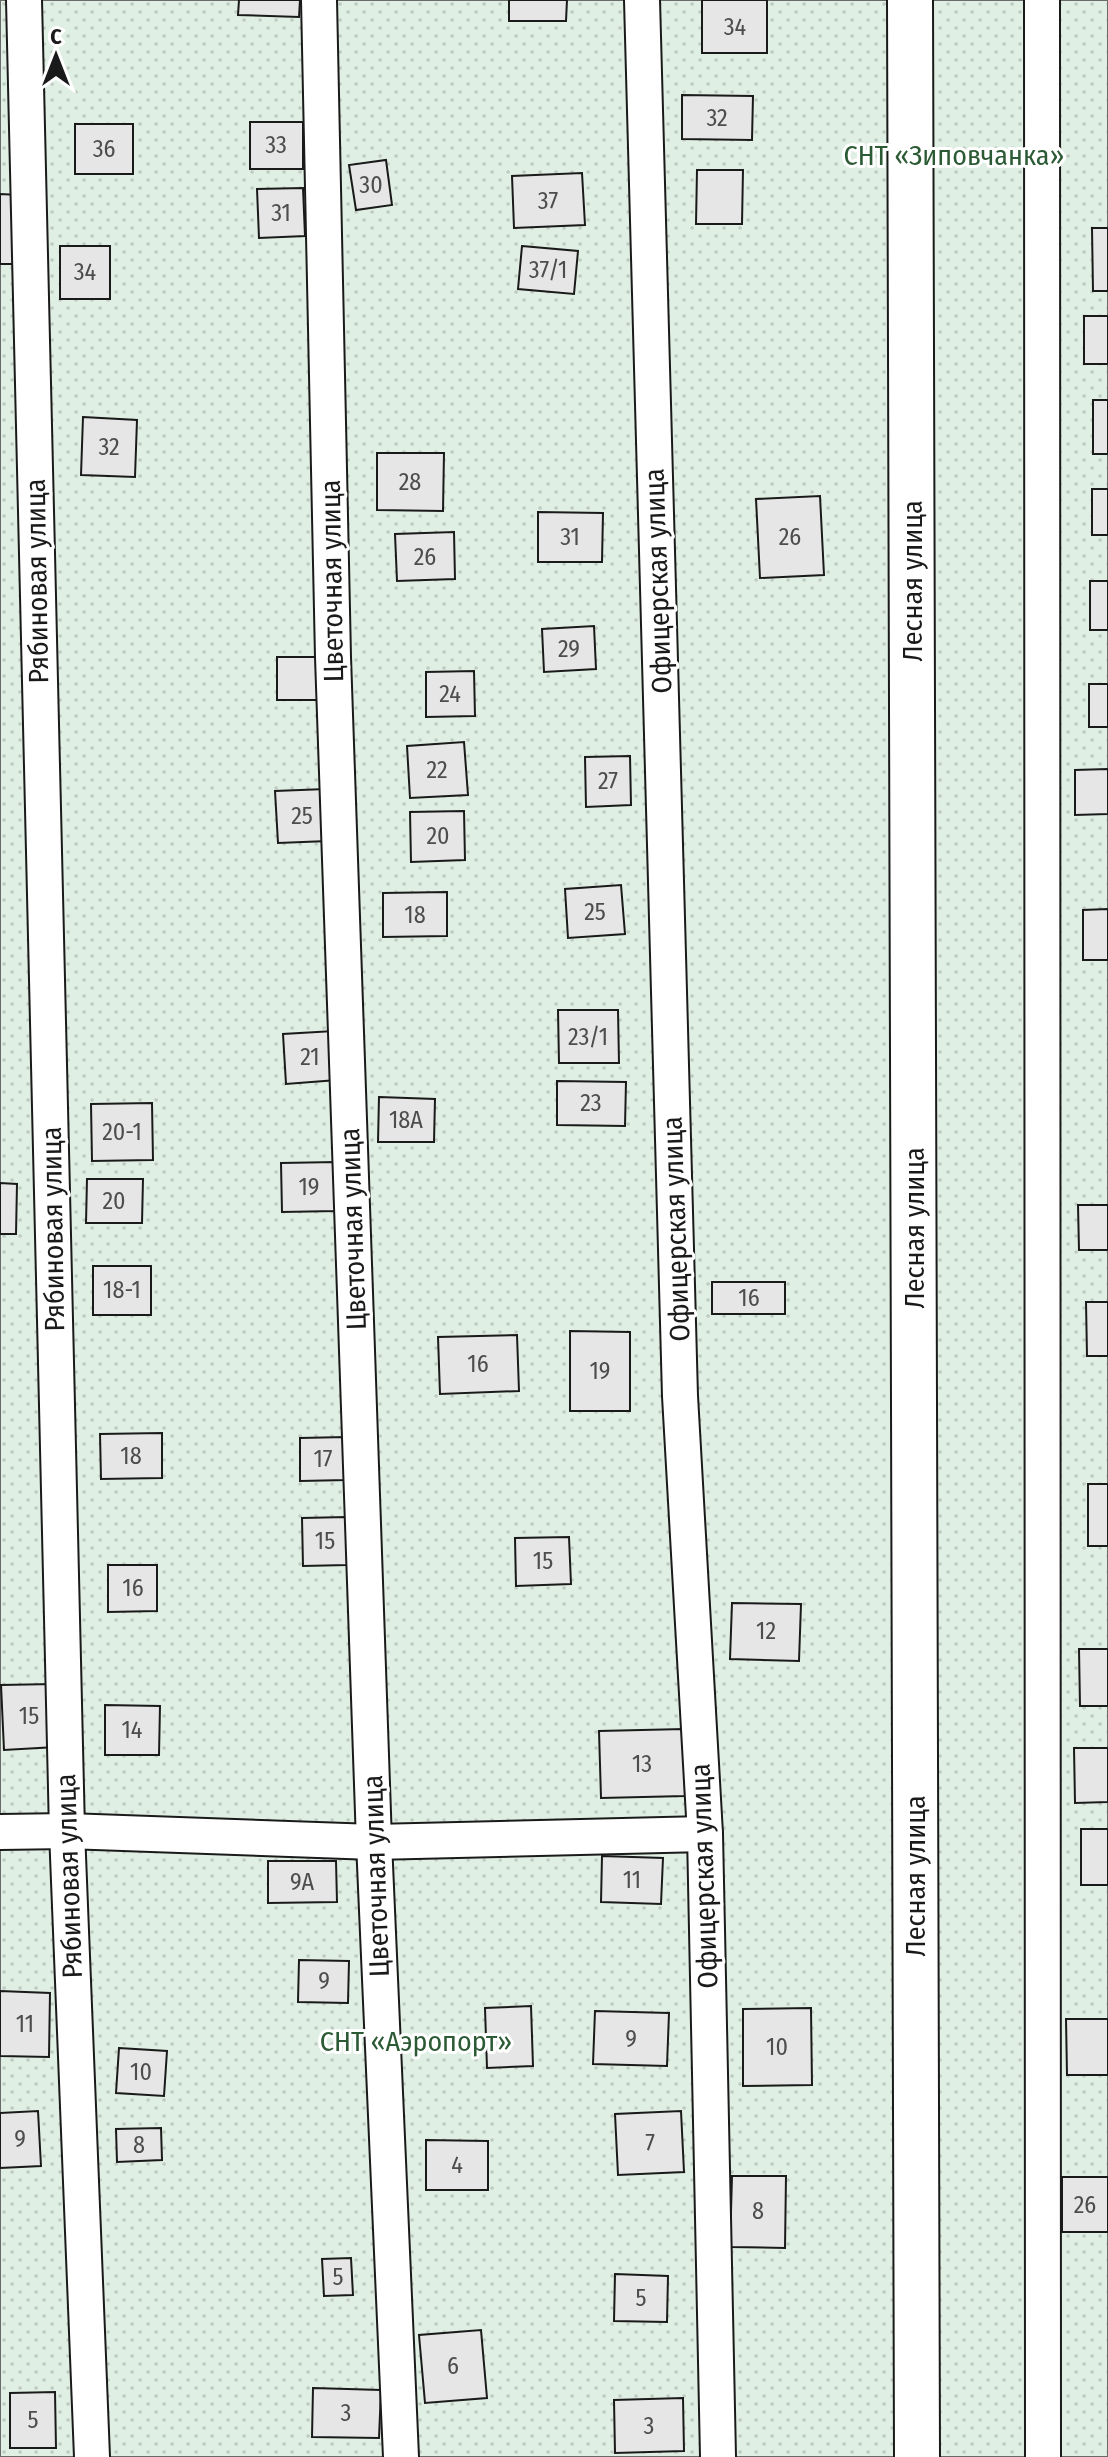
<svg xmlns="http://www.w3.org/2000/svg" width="1108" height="2457" font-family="'Fira Sans Condensed',sans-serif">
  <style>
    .grass { fill: url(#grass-dots); stroke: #6a6a6a; stroke-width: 2 }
    .building { fill: #e6e6e6; stroke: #1a1a1a; stroke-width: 2 }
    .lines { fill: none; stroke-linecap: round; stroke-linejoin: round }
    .street-casing { stroke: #1a1a1a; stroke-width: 38 }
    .secondary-casing { stroke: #1a1a1a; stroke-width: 48 }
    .street { stroke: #fff; stroke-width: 34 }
    .secondary { stroke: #fff; stroke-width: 44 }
    .labels { text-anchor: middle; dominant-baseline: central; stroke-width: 6; stroke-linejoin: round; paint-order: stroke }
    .number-label { font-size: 24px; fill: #4d4d4d }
    .park-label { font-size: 28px; fill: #2b5a34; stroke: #fff }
    .street-label { font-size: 28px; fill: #1a1a1a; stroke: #fff }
  </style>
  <defs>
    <pattern id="grass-dots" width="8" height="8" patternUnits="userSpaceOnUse" patternTransform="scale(2)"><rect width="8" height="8" fill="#e0efe3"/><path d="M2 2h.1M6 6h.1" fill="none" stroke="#c0ccc2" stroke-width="1.8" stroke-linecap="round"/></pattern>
  </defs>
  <rect width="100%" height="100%" fill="#fff"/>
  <rect class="grass" x="0" y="0" width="1108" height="2457"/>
  <g class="building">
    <polygon points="239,0 300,0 299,17 238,15"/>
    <polygon points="509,0 567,0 566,21 509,21"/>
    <rect x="702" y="0" width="65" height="53"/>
    <polygon points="682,95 753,96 752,140 682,139"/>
    <rect x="250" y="122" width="53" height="47"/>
    <rect x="75" y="124" width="58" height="50"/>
    <polygon points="386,160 392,205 356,210 349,165"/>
    <polygon points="697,170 743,170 742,224 696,224"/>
    <polygon points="582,173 585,225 514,228 512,176"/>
    <polygon points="303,188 305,236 259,238 257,189"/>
    <polygon points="0,194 19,195 16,264 0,264"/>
    <polygon points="1092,228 1108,228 1108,291 1093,291"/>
    <rect x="60" y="246" width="50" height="53"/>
    <polygon points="522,246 578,251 574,294 518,289"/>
    <rect x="1084" y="316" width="24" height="48"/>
    <rect x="1093" y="400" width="15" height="54"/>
    <polygon points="83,417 137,420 135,477 81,475"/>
    <polygon points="377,453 444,453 443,511 377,510"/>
    <rect x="1092" y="489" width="16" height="46"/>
    <polygon points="820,496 824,575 760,578 756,499"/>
    <polygon points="538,512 603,513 602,562 538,562"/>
    <polygon points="454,532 455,579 397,581 395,534"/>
    <rect x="1090" y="581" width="18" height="49"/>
    <polygon points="594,626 596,669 544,672 542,629"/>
    <rect x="277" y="657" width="56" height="43"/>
    <polygon points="474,671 475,716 426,717 426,672"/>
    <rect x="1089" y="684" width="19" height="43"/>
    <polygon points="464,742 468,795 410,798 407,746"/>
    <polygon points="630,756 631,805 586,807 585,757"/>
    <polygon points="1108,769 1108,814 1075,815 1075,770"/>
    <polygon points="326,789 328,841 278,843 275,791"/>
    <polygon points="464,811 465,860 411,862 410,812"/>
    <polygon points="621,885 625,934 568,938 565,889"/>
    <polygon points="447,892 447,936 383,937 383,893"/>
    <polygon points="1108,909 1108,960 1083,960 1083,910"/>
    <polygon points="558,1010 618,1010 619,1063 559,1063"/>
    <polygon points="334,1031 337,1080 286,1084 283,1034"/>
    <polygon points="557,1081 626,1082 625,1126 557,1125"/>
    <polygon points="379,1097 435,1099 434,1142 378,1142"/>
    <polygon points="152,1103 153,1160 92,1161 91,1104"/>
    <polygon points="336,1162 336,1211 282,1212 281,1163"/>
    <polygon points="87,1179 143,1179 142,1223 86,1223"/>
    <polygon points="0,1183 17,1184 16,1234 0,1234"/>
    <polygon points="1078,1205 1108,1205 1108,1250 1079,1250"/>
    <rect x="93" y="1266" width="58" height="49"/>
    <rect x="712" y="1282" width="73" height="32"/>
    <polygon points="1086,1302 1108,1302 1108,1356 1087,1356"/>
    <polygon points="570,1331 630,1332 630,1411 570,1411"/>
    <polygon points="517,1335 519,1391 440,1394 438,1337"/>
    <polygon points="162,1433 162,1478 101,1479 100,1434"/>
    <polygon points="346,1437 347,1480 300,1481 300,1438"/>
    <rect x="1088" y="1484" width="20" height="62"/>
    <polygon points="346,1517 347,1565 303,1566 302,1518"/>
    <polygon points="569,1537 571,1584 516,1586 515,1538"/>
    <polygon points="108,1565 157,1565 157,1611 108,1612"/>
    <polygon points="732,1603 801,1604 799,1661 730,1659"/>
    <polygon points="1079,1649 1108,1649 1108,1706 1080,1706"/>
    <polygon points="53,1684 56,1747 4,1750 1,1685"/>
    <polygon points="105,1705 160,1706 159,1755 105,1755"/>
    <polygon points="684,1729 685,1796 601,1798 599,1731"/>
    <polygon points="1074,1748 1108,1748 1108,1802 1075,1803"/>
    <rect x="1081" y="1829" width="27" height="56"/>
    <polygon points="602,1856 663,1858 661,1904 601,1902"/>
    <polygon points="268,1861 336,1861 337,1902 268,1903"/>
    <polygon points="299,1960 349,1961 348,2003 298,2002"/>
    <polygon points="0,1991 50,1993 49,2057 0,2056"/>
    <polygon points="531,2006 533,2066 487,2068 485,2008"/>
    <polygon points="811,2008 812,2085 743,2086 743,2009"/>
    <polygon points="595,2011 669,2013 667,2066 593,2064"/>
    <polygon points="1066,2019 1108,2019 1108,2075 1067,2075"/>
    <polygon points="119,2048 167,2051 164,2096 116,2093"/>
    <polygon points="38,2111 41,2166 0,2168 0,2113"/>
    <polygon points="681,2111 684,2172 618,2175 615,2114"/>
    <polygon points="161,2128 162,2160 117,2162 116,2129"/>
    <polygon points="426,2140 488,2141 488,2190 426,2190"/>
    <polygon points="732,2176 786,2176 785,2248 730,2247"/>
    <rect x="1062" y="2177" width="46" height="55"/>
    <polygon points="351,2258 353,2295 324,2296 322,2259"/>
    <polygon points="615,2274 668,2276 667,2322 614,2321"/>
    <polygon points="481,2330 487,2398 425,2403 419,2335"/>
    <polygon points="313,2388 381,2390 379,2438 312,2437"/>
    <polygon points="55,2392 56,2448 10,2448 10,2393"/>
    <polygon points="683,2398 684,2451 615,2453 614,2400"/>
  </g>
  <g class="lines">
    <defs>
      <g id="street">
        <polyline points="24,0 67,1831 92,2457"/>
        <polyline points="319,0 333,657 374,1842 401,2457"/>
        <polyline points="642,0 680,1396 705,1834 718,2457"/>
        <polyline points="1042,0 1043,2457"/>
        <polyline points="0,1832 67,1831 374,1842 705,1834"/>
      </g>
      <polyline id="secondary" points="910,0 917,2457"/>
    </defs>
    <use href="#street" class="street-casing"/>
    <use href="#secondary" class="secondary-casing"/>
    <use href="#street" class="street"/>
    <use href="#secondary" class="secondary"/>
  </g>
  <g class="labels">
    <g class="number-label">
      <text x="735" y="27">34</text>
      <text x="717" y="118">32</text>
      <text x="276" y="145">33</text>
      <text x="104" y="149">36</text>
      <text x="371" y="185">30</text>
      <text x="548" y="201">37</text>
      <text x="281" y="213">31</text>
      <text x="548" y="270">37/1</text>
      <text x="85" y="272">34</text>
      <text x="109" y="447">32</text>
      <text x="410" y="482">28</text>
      <text x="570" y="537">31</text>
      <text x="790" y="537">26</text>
      <text x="425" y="557">26</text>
      <text x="569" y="649">29</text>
      <text x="450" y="694">24</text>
      <text x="437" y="770">22</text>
      <text x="608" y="781">27</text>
      <text x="302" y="816">25</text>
      <text x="438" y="836">20</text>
      <text x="595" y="912">25</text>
      <text x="415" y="915">18</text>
      <text x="588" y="1037">23/1</text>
      <text x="310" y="1057">21</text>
      <text x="591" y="1103">23</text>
      <text x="406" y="1120">18А</text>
      <text x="122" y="1132">20-1</text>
      <text x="309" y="1187">19</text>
      <text x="114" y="1201">20</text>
      <text x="122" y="1290">18-1</text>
      <text x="749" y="1298">16</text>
      <text x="478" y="1364">16</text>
      <text x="600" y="1371">19</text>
      <text x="131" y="1456">18</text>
      <text x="323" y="1459">17</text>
      <text x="325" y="1541">15</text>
      <text x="543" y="1561">15</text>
      <text x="133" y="1588">16</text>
      <text x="766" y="1631">12</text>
      <text x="29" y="1716">15</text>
      <text x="132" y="1730">14</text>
      <text x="642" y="1764">13</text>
      <text x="632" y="1880">11</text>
      <text x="302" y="1882">9А</text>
      <text x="324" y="1981">9</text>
      <text x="25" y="2024">11</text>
      <text x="631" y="2039">9</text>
      <text x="777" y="2047">10</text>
      <text x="141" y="2072">10</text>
      <text x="20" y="2139">9</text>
      <text x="650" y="2143">7</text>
      <text x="139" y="2145">8</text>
      <text x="457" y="2165">4</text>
      <text x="1085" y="2205">26</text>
      <text x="758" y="2211">8</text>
      <text x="338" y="2277">5</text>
      <text x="641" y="2298">5</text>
      <text x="453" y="2366">6</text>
      <text x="346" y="2413">3</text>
      <text x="33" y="2420">5</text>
      <text x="649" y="2426">3</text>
    </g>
    <g class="park-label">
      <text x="954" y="155">СНТ «Зиповчанка»</text>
      <text x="416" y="2041">СНТ «Аэропорт»</text>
    </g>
    <g class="street-label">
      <text transform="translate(37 581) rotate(-91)">Рябиновая улица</text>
      <text transform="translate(332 581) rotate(-91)">Цветочная улица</text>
      <text transform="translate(658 581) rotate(-92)">Офицерская улица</text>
      <text transform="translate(912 581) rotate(-90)">Лесная улица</text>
      <text transform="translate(914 1228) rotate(-90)">Лесная улица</text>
      <text transform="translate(53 1229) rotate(-91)">Рябиновая улица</text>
      <text transform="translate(353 1229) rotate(-92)">Цветочная улица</text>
      <text transform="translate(676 1229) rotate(-92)">Офицерская улица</text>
      <text transform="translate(69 1876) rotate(-92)">Рябиновая улица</text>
      <text transform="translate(376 1876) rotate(-92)">Цветочная улица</text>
      <text transform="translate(704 1876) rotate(-92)">Офицерская улица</text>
      <text transform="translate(915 1876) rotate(-90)">Лесная улица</text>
    </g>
  </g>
  <g transform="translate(56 56)" stroke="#ffffff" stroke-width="6" paint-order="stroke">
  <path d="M0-6L14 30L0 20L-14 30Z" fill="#1a1a1a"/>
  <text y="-12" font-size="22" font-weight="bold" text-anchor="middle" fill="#1a1a1a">С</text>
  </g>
</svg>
